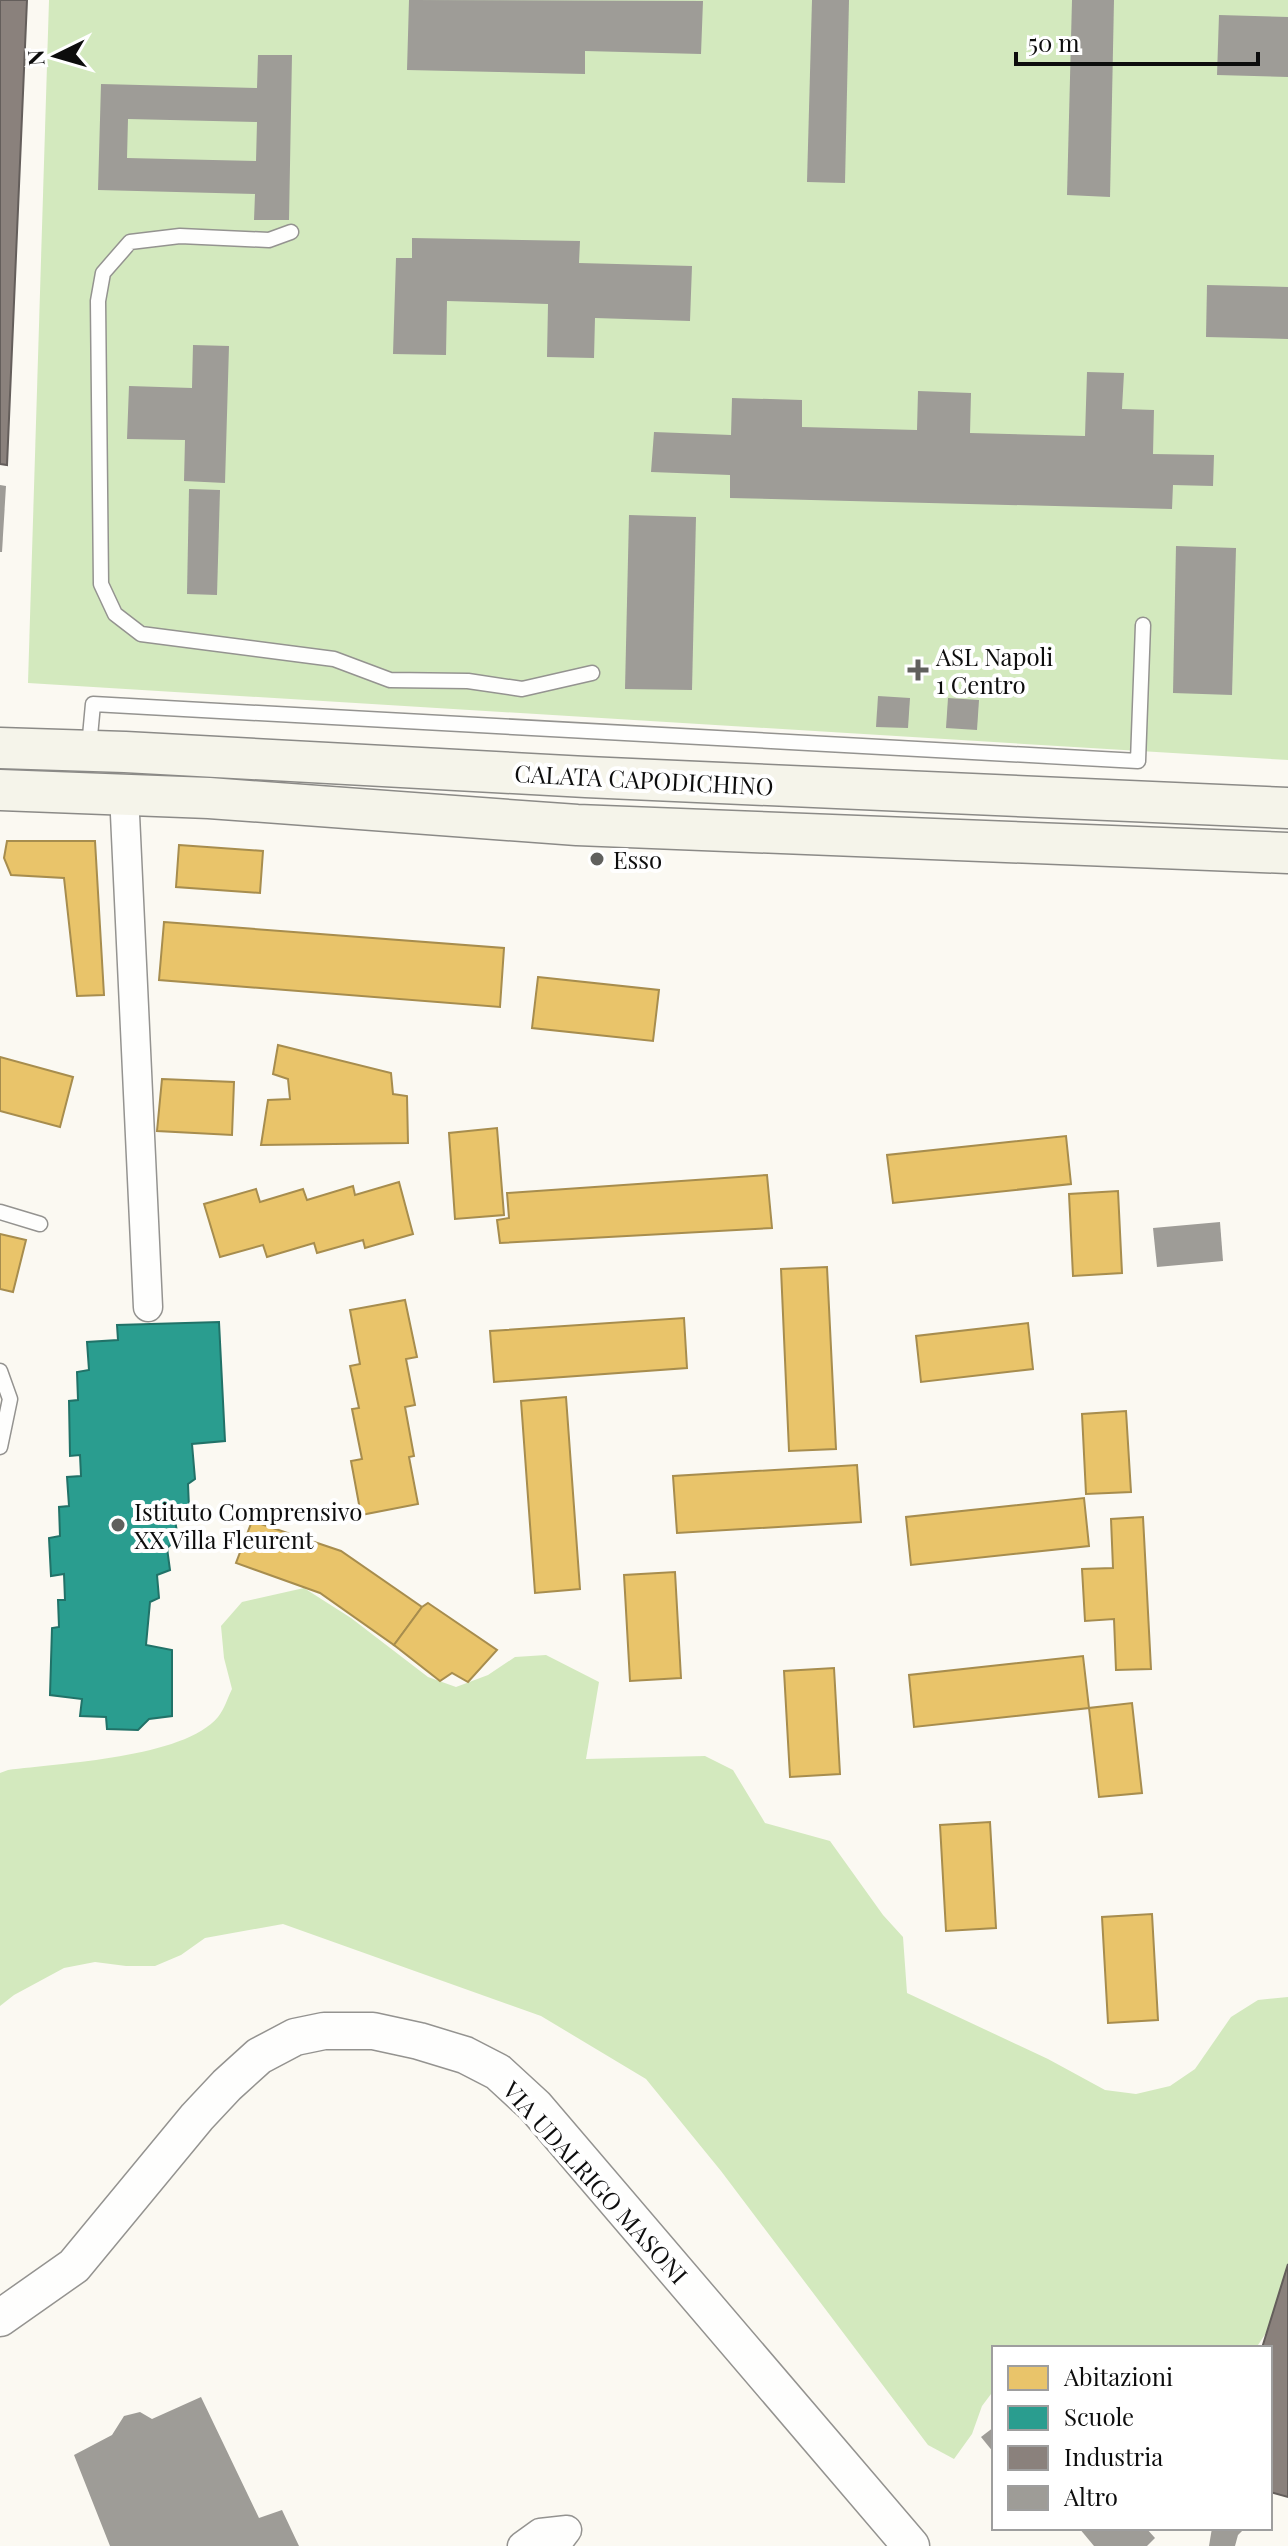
<svg xmlns="http://www.w3.org/2000/svg" width="1288" height="2546" font-family="'Playfair Display',serif">
  <style>
    .forest { fill: #d3e9be }
    .homes { fill: #e9c46a; stroke: #a78d4e; stroke-width: 2 }
    .schools { fill: #2a9d8f; stroke: #217268; stroke-width: 2 }
    .industry { fill: #8a817c; stroke: #645e5b; stroke-width: 2 }
    .building { fill: #9e9c97; fill-rule: evenodd }
    .lines { fill: none; stroke-linecap: round; stroke-linejoin: round }
    .service-casing { stroke: #949390; stroke-width: 17 }
    .minor-casing { stroke: #949390; stroke-width: 31 }
    .tertiary-casing { stroke: #949390; stroke-width: 39 }
    .secondary-casing { stroke: #8b8a87; stroke-width: 43 }
    .service { stroke: #fefefd; stroke-width: 14 }
    .minor { stroke: #fefefd; stroke-width: 28 }
    .tertiary { stroke: #fefefd; stroke-width: 36 }
    .secondary { stroke: #f5f4ea; stroke-width: 40 }
    .poi-dot { fill: #60605d; stroke: #fff; stroke-width: 3 }
    .labels { text-anchor: middle; dominant-baseline: central; stroke-width: 8; stroke-linejoin: round; paint-order: stroke }
    .poi-label { font-size: 24px; fill: #0d0d0d; stroke: #fff; text-anchor: start }
    .street-label { font-size: 24px; fill: #0d0d0d; stroke: #fff }
  </style>
  <rect width="100%" height="100%" fill="#fbf9f2"/>
  <g class="forest">
    <polygon points="49,0 1288,0 1288,760 28,683"/>
    <path d="M304,1588L351,1618L428,1677L456,1687L488,1675L515,1657L546,1655L599,1682L586,1759L705,1756L733,1770L765,1823L830,1841L883,1915L903,1937L907,1993L1048,2059L1105,2090L1136,2094L1170,2086L1195,2069L1231,2017L1258,2000L1288,1997V2293L1276,2318L1256,2348H994V2390L982,2406L972,2434L954,2459L928,2445L721,2171L646,2079L541,2016L283,1924L205,1938L181,1955L155,1966H126L95,1962L64,1968L14,1995L0,2006V1773L8,1770C60,1763 184,1758 218,1717C224,1710 228,1697 232,1689L224,1658L221,1626L242,1602Z"/>
  </g>
  <g class="homes">
    <polygon points="7,841 95,841 104,995 77,996 64,878 11,875 4,858"/>
    <polygon points="179,845 263,851 260,893 176,887"/>
    <polygon points="164,922 504,948 500,1007 159,980"/>
    <polygon points="538,977 659,990 653,1041 532,1028"/>
    <polygon points="278,1045 391,1073 393,1094 407,1096 408,1143 261,1145 268,1100 290,1099 288,1079 273,1074"/>
    <polygon points="0,1057 73,1077 60,1127 0,1111"/>
    <polygon points="162,1079 234,1082 232,1135 157,1131"/>
    <polygon points="497,1128 504,1215 455,1219 449,1133"/>
    <polygon points="1066,1136 1071,1184 893,1203 887,1155"/>
    <polygon points="767,1175 772,1228 500,1243 497,1220 509,1218 507,1193"/>
    <polygon points="399,1182 413,1234 365,1248 363,1240 317,1253 314,1243 267,1257 263,1245 220,1257 204,1204 256,1189 260,1202 303,1189 307,1200 353,1186 355,1195"/>
    <polygon points="1118,1191 1122,1273 1073,1276 1069,1194"/>
    <polygon points="0,1234 26,1240 13,1292 0,1289"/>
    <polygon points="827,1267 836,1449 789,1451 781,1269"/>
    <polygon points="405,1300 417,1357 406,1359 415,1405 405,1407 414,1456 409,1457 418,1504 361,1515 351,1461 362,1459 352,1409 359,1408 350,1366 360,1364 350,1310"/>
    <polygon points="684,1318 687,1368 494,1382 490,1331"/>
    <polygon points="1028,1323 1033,1369 921,1382 916,1336"/>
    <polygon points="566,1397 580,1589 535,1593 521,1401"/>
    <polygon points="1126,1411 1131,1492 1086,1494 1082,1414"/>
    <polygon points="857,1465 861,1522 677,1533 673,1476"/>
    <polygon points="1084,1498 1089,1546 911,1565 906,1517"/>
    <polygon points="1143,1517 1151,1669 1116,1670 1114,1619 1085,1621 1082,1569 1113,1568 1111,1519"/>
    <polygon points="252,1521 341,1551 422,1607 394,1645 320,1593 236,1563"/>
    <polygon points="675,1572 681,1678 630,1681 624,1575"/>
    <polygon points="428,1603 497,1650 468,1682 452,1673 440,1681 394,1645 422,1607"/>
    <polygon points="1083,1656 1089,1708 914,1727 909,1675"/>
    <polygon points="834,1668 840,1774 790,1777 784,1671"/>
    <polygon points="1132,1703 1142,1793 1099,1797 1089,1708"/>
    <polygon points="990,1822 996,1928 946,1931 940,1825"/>
    <polygon points="1152,1914 1158,2020 1108,2023 1102,1917"/>
  </g>
  <polygon class="schools" points="219,1322 225,1441 192,1444 195,1479 188,1484 189,1508 174,1514 178,1538 167,1548 170,1570 157,1575 159,1598 150,1602 146,1645 172,1650 172,1716 149,1719 138,1730 107,1729 106,1717 80,1716 82,1699 50,1695 52,1628 59,1627 58,1600 65,1600 64,1574 51,1576 49,1538 60,1536 59,1507 69,1506 67,1477 81,1476 80,1455 70,1456 69,1401 78,1400 77,1372 89,1370 87,1342 118,1340 117,1325"/>
  <g class="industry">
    <polygon points="0,0 27,0 7,465 0,464"/>
    <polygon points="1288,2264 1288,2497 1270,2492 1270,2348 1262,2348"/>
  </g>
  <g class="building">
    <polygon points="409,0 703,1 701,54 585,51 585,74 407,70"/>
    <polygon points="812,0 849,0 845,183 807,182"/>
    <polygon points="1072,0 1114,0 1110,197 1067,195"/>
    <polygon points="1219,15 1288,17 1288,77 1217,75"/>
    <path d="M258,55H292L289,220H254L255,194L98,190L101,84L257,88ZM128,119L257,122L256,161L127,158Z"/>
    <polygon points="412,238 580,241 579,263 692,266 690,321 595,318 594,358 547,357 548,304 447,301 446,355 393,354 396,258 412,258"/>
    <polygon points="1207,285 1288,287 1288,339 1206,337"/>
    <polygon points="193,345 229,346 225,483 184,481 185,440 127,439 129,386 192,388"/>
    <polygon points="1087,372 1124,373 1122,409 1154,410 1153,454 1214,455 1213,486 1173,485 1172,509 730,498 730,475 651,472 654,432 731,435 732,398 802,400 802,427 917,430 918,391 971,393 970,433 1085,436"/>
    <polygon points="0,485 6,486 2,552 0,552"/>
    <polygon points="189,489 220,490 217,595 187,594"/>
    <polygon points="629,515 696,517 692,690 625,689"/>
    <polygon points="1176,546 1236,548 1232,695 1173,693"/>
    <polygon points="878,696 910,698 908,728 876,727"/>
    <polygon points="948,698 979,700 977,730 946,728"/>
    <polygon points="1220,1222 1223,1261 1157,1267 1153,1228"/>
    <polygon points="201,2397 259,2518 282,2510 299,2546 110,2546 74,2455 112,2435 124,2416 140,2412 152,2419"/>
    <polygon points="994,2427 994,2453 981,2437"/>
    <polygon points="1079,2528 1146,2528 1155,2538 1147,2546 1094,2546"/>
    <polygon points="1212,2528 1245,2528 1238,2535 1235,2546 1209,2546"/>
  </g>
  <g class="lines">
    <defs>
      <g id="service">
        <polyline points="291,232 269,240 180,236 130,242 103,273 98,301 101,584 115,614 141,634 334,659 390,680 468,681 522,689 592,673"/>
        <polyline points="89,747 93,704 1138,761 1143,625"/>
        <polyline points="0,1212 40,1224"/>
        <polyline points="0,1371 10,1399 0,1447"/>
      </g>
      <g id="minor">
        <polyline points="124,793 148,1307"/>
        <polyline points="522,2546 540,2533 567,2530 555,2546"/>
      </g>
      <polyline id="tertiary" points="0,2318 74,2266 197,2117 227,2085 259,2056 295,2037 324,2031 373,2031 419,2041 465,2055 498,2072 535,2106 911,2546"/>
      <g id="secondary">
        <polyline points="0,748 125,752 586,777 1288,808"/>
        <polyline points="0,790 209,798 577,825 1288,853"/>
      </g>
    </defs>
    <use href="#service" class="service-casing"/>
    <use href="#minor" class="minor-casing"/>
    <use href="#tertiary" class="tertiary-casing"/>
    <use href="#secondary" class="secondary-casing"/>
    <use href="#service" class="service"/>
    <use href="#minor" class="minor"/>
    <use href="#tertiary" class="tertiary"/>
    <use href="#secondary" class="secondary"/>
  </g>
  <g class="poi-dot">
    <path d="M914 658h8v8h8v8h-8v8h-8v-8h-8v-8h8z"/>
    <circle cx="597" cy="859" r="8"/>
    <circle cx="118" cy="1525" r="8"/>
  </g>
  <g class="labels">
    <g class="poi-label">
      <text x="936" y="656">ASL Napoli<tspan x="936" dy="28">1 Centro</tspan></text>
      <text x="613" y="859">Esso</text>
      <text x="134" y="1511">Istituto Comprensivo<tspan x="134" dy="28">XX Villa Fleurent</tspan></text>
    </g>
    <g class="street-label">
      <text transform="translate(644 779) rotate(3)">CALATA CAPODICHINO</text>
      <text transform="translate(596 2182) rotate(48)">VIA UDALRIGO MASONI</text>
    </g>
  </g>
  <rect x="992" y="2346" width="280" height="184" fill="#ffffff" stroke="#9e9e9e" stroke-width="2"/>
  <rect x="1008" y="2366" width="40" height="24" fill="#e9c46a" stroke="#9e9e9e" stroke-width="2"/>
  <text x="1064" y="2386" font-size="24" fill="#0d0d0d">Abitazioni</text>
  <rect x="1008" y="2406" width="40" height="24" fill="#2a9d8f" stroke="#9e9e9e" stroke-width="2"/>
  <text x="1064" y="2426" font-size="24" fill="#0d0d0d">Scuole</text>
  <rect x="1008" y="2446" width="40" height="24" fill="#8a817c" stroke="#9e9e9e" stroke-width="2"/>
  <text x="1064" y="2466" font-size="24" fill="#0d0d0d">Industria</text>
  <rect x="1008" y="2486" width="40" height="24" fill="#9e9c97" stroke="#9e9e9e" stroke-width="2"/>
  <text x="1064" y="2506" font-size="24" fill="#0d0d0d">Altro</text>
  <g transform="translate(56 56) rotate(265)" stroke="#ffffff" stroke-width="6" paint-order="stroke">
  <path d="M0-6L14 30L0 20L-14 30Z" fill="#0d0d0d"/>
  <text y="-12" font-size="22" font-weight="bold" text-anchor="middle" fill="#0d0d0d">N</text>
  </g>
  <path d="M1016 52v12h242v-12" fill="none" stroke="#0d0d0d" stroke-width="4"/>
  <text x="1028" y="52" font-size="24" fill="#0d0d0d" stroke="#ffffff" stroke-width="6" paint-order="stroke">50 m</text>
</svg>
